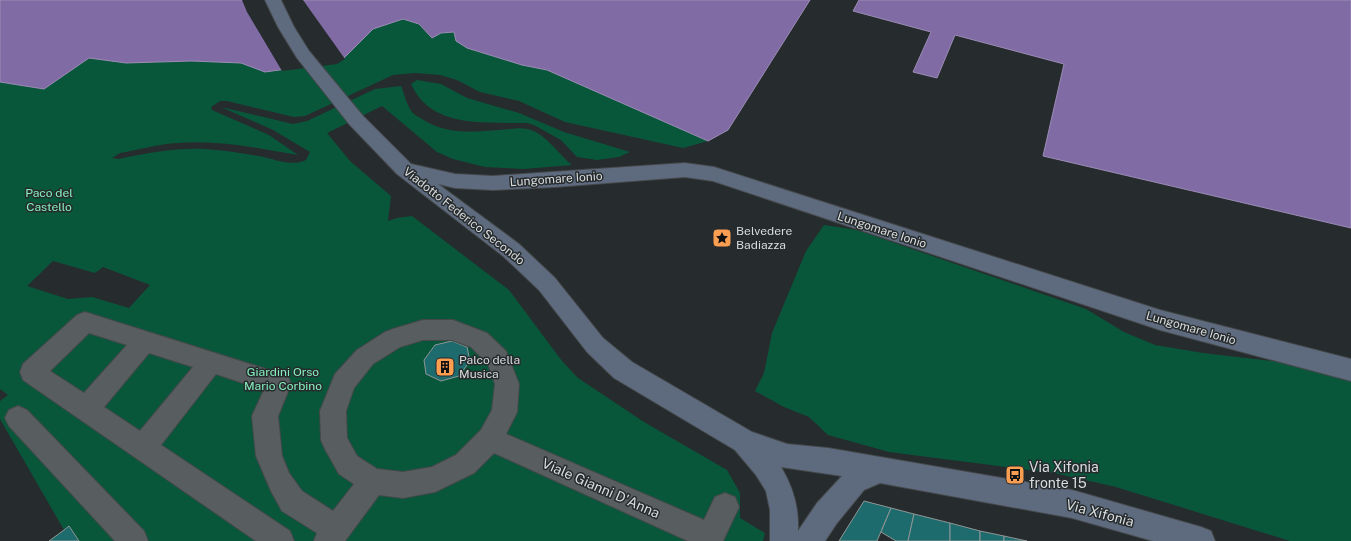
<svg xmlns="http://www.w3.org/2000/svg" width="1351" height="541" font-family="'Public Sans',sans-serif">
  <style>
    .green { fill: #09573a; fill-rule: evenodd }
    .water { fill: #816ba5; stroke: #9b8db6 }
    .pier { fill: #262b2e }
    .building { fill: #1d6b6c; stroke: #8f9696 }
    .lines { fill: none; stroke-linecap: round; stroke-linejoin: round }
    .street-casing { stroke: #44484a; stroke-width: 2 }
    .secondary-casing { stroke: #44484a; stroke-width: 2 }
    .street { fill: #585d60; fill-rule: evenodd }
    .secondary { fill: #5e6a7e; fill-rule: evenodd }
    .labels { text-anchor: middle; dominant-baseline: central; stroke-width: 3; stroke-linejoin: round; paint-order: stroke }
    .street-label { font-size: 12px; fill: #d9dcdd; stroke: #262b2e }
    .park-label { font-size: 12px; fill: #86efbd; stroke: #262b2e }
    .poi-label { font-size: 12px; fill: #d9dcdd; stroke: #262b2e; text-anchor: start }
    .near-poi-label { font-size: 14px; fill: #d9dcdd; stroke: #262b2e; text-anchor: start }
    .near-street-label { font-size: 14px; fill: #d9dcdd; stroke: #262b2e }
  </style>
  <rect width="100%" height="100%" fill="#262b2e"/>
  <g class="green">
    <path d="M403,19L419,24L432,38L441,33L454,32L499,57L522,65L547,70L708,141L683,148L565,122L519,101L480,92L457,80L440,75L415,73L393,75L305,116L294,117L227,101H220L211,107L212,110L269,135L298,155C258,148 218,140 178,143C158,144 139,150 120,153L112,158L119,159C148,153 175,148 204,149C222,150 241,153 259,156C274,159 292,167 306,160L310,152L273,130L221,107L293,124L307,121L375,89L401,86C405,95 406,104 412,112C414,115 419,117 422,119C447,135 471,132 499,130C508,130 519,127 527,129C545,132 559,155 572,165L524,169L485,167L453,159L437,152L382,106L327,133L350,161L391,196L388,221L397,218L412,216L509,290L562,361L578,378L644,422L727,470L740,493V518L765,533L763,541H79L69,526L64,530L0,419V401L8,395L0,389V82L44,89L89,58L126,63L191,61L241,63L265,72L361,41L373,29ZM53,261L95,273L103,267L150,285L129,308L92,297L68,299L27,286Z"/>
    <path d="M417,80L441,84L467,98L519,113L564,132L630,152L619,157L597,160L577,157L561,140L534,125L527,123C486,122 431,129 411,84Z"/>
    <polygon points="824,225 857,230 1086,309 1124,332 1155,345 1203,353 1290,363 1351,379 1351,541 1290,541 1116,487 1054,473 889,452 828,435 809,417 784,407 755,391 764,373 772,333 806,251"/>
  </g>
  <g class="water">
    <polygon points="0,0 810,0 728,130 708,141 547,70 522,65 467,48 456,41 454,32 441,33 432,38 419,24 403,19 373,29 344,58 336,62 265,72 241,63 191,61 126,63 89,58 44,89 0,82"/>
    <polygon points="859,0 1351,0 1351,228 1043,156 1064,64 955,35 937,78 913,72 931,32 853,11"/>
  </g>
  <polygon class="pier" points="242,0 303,0 345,59 337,64 282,71 247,12"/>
  <g class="building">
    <polygon points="452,341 467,347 470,361 459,376 441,381 426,374 424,360 435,345"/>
    <polygon points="864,501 891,508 877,541 839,541"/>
    <polygon points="891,508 914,514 908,541 896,541 881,532"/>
    <polygon points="914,514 950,523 950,541 908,541"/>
    <polygon points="950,523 980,531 980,541 950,541"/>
    <polygon points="69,526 79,541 49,541 64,530"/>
    <polygon points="980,531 1004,536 1004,541 980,541"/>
    <polygon points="1004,536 1013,538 1027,541 1004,541"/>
  </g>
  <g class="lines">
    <defs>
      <g id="street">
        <path d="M85,312L288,376L291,384L278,416L282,456L289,473L302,491L333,511L354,484L339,474L325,449L321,440L320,411L335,374L357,350L385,332L393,329L423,320H453L487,333L506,351L519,384L517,412L506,434L704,520L715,497L725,493L735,497L739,507L723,541H688L494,453L474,473L435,492L403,498L379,495L345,541H314L317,533L282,511L271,491L256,456L252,416L264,390L216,374L161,445L290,531L294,541H256L23,380L20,372L23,364L77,315ZM89,333L127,345L84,393L50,371ZM423,340H452L471,347L488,364L495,384L492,410L481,430L456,455L432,467L403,472L377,469L357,456L347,438L346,411L354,388L373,364L400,347ZM149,353L193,367L140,431L104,407Z"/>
        <polygon points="18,406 27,410 144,531 148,541 115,541 9,426 5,418 9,410"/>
      </g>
      <path id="secondary" d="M265,0H281L294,27L309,51L363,116L411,164L455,174L493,176L685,163L714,167L1160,310L1351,359V381L1160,330L713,181L685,177L555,187L493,190L455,188L438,184L519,244L555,278L603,338L632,362L752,432L787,444L828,448L1072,490L1201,527L1211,531L1215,541H1153L1072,518L880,483L864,490L837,523L825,541H770V510L766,491L756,475L735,450L614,378L587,352L539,290L503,256L397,174L349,124L297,58L278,27ZM781,467L842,476L817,503L798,531C799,507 793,487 781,467Z"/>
    </defs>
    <use href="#street" class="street-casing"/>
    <use href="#secondary" class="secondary-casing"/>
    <use href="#street" class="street"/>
    <use href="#secondary" class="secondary"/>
  </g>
  <defs>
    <symbol id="sight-square" viewBox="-11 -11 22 22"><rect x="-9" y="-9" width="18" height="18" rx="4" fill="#fc9e52" stroke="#262b2e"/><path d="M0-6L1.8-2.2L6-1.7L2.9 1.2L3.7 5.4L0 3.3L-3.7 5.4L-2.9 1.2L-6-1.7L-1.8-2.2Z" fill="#111"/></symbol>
    <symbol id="building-square" viewBox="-11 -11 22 22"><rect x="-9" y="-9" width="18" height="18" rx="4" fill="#fc9e52" stroke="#262b2e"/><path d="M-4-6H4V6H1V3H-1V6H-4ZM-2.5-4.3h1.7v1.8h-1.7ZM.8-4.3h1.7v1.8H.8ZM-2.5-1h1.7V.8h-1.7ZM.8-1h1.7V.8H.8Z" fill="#111"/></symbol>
    <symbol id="bus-square" viewBox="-11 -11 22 22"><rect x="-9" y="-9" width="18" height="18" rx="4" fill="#fc9e52" stroke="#262b2e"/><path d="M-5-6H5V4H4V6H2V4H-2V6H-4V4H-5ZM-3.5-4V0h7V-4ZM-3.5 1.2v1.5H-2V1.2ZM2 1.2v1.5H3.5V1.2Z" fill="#111"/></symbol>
  </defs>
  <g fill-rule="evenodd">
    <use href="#sight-square" x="711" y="227" width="22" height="22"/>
    <use href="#building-square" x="434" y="356" width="22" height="22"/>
    <use href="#bus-square" x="1004" y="464" width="22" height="22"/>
  </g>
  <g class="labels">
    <g class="street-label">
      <text transform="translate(556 179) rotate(-4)">Lungomare Ionio</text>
      <text transform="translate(464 216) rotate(38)">Viadotto Federico Secondo</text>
      <text transform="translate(882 230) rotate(18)">Lungomare Ionio</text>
      <text transform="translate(1191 328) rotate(16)">Lungomare Ionio</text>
    </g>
    <g class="park-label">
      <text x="49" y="193">Paco del<tspan x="49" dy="14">Castello</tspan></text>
      <text x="283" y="372">Giardini Orso<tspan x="283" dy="14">Mario Corbino</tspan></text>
    </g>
    <g class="poi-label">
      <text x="736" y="231">Belvedere<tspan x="736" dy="14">Badiazza</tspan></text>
      <text x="459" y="360">Palco della<tspan x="459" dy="14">Musica</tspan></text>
    </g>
    <g class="near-poi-label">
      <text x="1029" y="467">Via Xifonia<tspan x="1029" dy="16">fronte 15</tspan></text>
    </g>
    <g class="near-street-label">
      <text transform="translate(601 488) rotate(24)">Viale Gianni D'Anna</text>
      <text transform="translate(1100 513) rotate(15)">Via Xifonia</text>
    </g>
  </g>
</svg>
